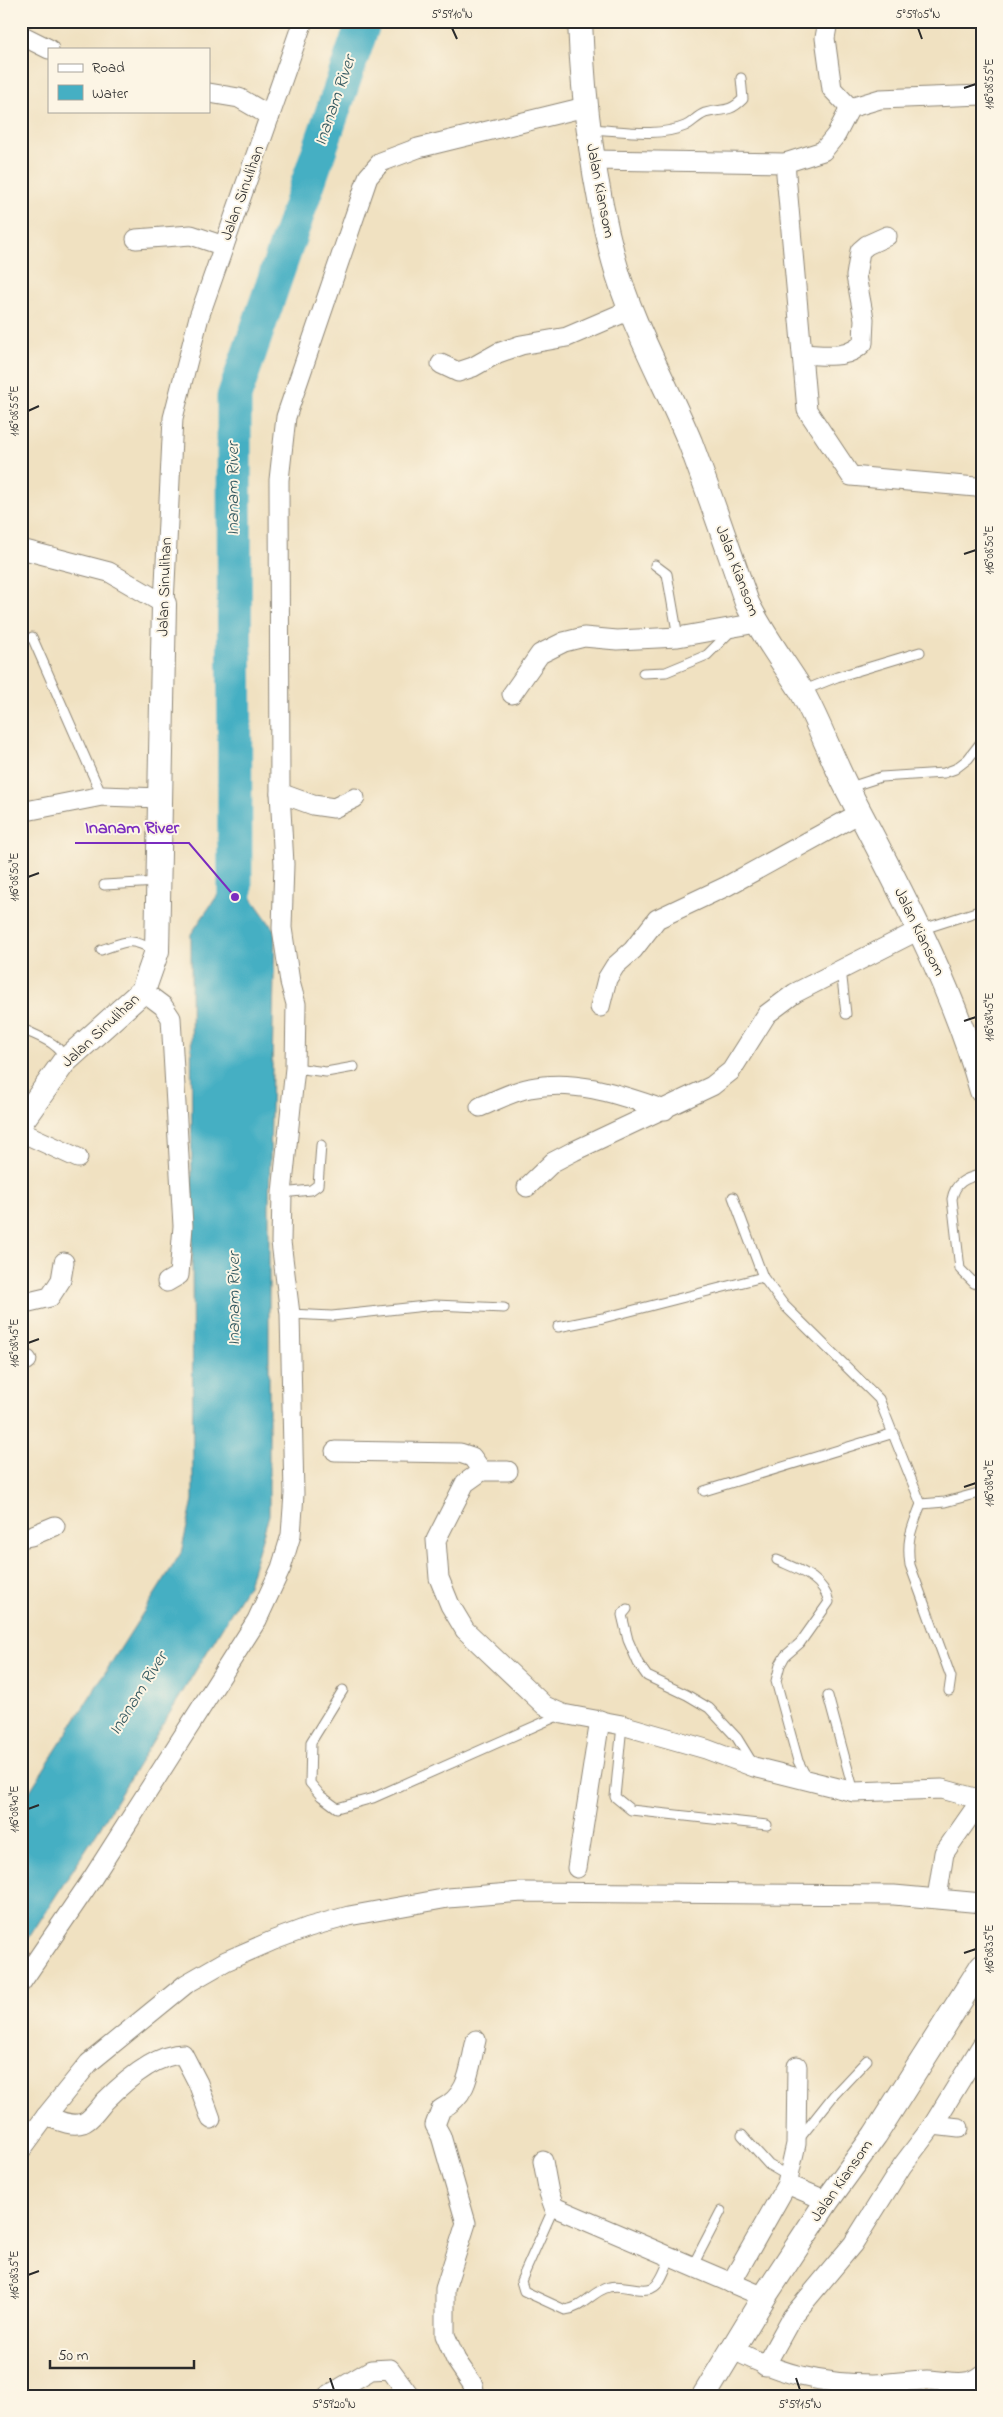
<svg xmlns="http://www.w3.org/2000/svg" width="1003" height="2417" font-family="'Indie Flower',sans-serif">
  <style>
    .water { fill: #45afc3; stroke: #386d77 }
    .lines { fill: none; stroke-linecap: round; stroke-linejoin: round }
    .river { stroke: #45afc3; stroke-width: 35 }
    .service-casing { stroke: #8e8676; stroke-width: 11 }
    .minor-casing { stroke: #8e8676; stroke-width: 21 }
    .tertiary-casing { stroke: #8e8676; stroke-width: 26 }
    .service { stroke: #fff; stroke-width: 9 }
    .minor { stroke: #fff; stroke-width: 19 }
    .tertiary { stroke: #fff; stroke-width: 24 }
    .ticks { fill: none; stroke: #2b2b2b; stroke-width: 2 }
    .labels { text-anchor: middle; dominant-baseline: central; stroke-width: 4; stroke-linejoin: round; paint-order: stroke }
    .street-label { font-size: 16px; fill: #2b2b2b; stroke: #fcf5e5 }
    .water-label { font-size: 18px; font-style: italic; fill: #345960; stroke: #fcf5e5 }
    .leader { fill: none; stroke: #7b2cbf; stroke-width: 2 }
    .callout-dot { fill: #7b2cbf; stroke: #fcf5e5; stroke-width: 2 }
    .callout-label { font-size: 18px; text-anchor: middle; font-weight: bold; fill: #7b2cbf; stroke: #fcf5e5; stroke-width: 4; stroke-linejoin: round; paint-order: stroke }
    .neatline { fill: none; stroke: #2b2b2b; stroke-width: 2 }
    .ticks-label { font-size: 12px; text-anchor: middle; fill: #2b2b2b }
  </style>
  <rect width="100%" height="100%" fill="#fcf5e5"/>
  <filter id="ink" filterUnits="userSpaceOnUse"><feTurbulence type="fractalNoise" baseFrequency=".02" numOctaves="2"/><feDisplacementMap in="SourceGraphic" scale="10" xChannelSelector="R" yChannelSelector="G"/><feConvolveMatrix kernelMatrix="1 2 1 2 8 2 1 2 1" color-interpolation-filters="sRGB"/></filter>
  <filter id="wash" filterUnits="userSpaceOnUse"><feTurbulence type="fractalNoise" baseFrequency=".0096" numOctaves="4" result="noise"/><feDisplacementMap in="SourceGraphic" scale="20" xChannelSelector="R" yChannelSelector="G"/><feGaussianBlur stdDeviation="1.12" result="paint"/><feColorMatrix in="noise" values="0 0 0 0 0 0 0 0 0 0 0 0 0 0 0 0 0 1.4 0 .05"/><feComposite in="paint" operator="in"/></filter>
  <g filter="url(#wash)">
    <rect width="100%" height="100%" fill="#f0e1c1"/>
    <polygon class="water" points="226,883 241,883 275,931 269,1206 269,1515 248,1585 99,1829 21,1950 21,1805 181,1553 193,1500 191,934"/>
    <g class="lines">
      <polyline class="river" points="235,931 234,397 364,21"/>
    </g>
  </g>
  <g filter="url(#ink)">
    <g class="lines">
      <defs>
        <g id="service">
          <path d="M589,129C619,130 657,138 685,126C692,123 697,116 705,113C722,108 728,114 743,99L741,78"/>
          <polyline points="655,565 667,574 678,637"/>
          <polyline points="32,637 102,796"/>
          <polyline points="643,673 666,672 707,655 732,630"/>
          <polyline points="802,691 837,677 920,652"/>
          <polyline points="847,788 881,777 944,773 955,769 968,759 982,741"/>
          <polyline points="104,885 158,882"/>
          <polyline points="920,930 982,910"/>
          <path d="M101,950C127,941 129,937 154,950"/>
          <polyline points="841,969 846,1014"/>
          <path d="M27,1031C39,1037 61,1044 64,1059"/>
          <polyline points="295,1068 326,1072 354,1067"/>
          <path d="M982,1174C966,1178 955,1182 952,1199L960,1269L974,1283L982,1286"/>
          <polyline points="282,1193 311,1190 318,1185 321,1145"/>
          <polyline points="733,1197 763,1277 784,1305 879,1399 921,1504 945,1502 982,1492"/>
          <polyline points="290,1314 332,1316 435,1305 504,1308"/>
          <polyline points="558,1327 603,1318 763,1277"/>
          <polyline points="704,1491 894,1433"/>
          <path d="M921,1504C912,1528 906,1539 910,1565L951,1677L949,1691"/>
          <path d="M777,1560C799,1570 823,1577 829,1602L800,1643L785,1656L780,1665L776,1681L798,1761L808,1780"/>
          <polyline points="627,1609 622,1615 628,1640 638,1663 647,1676 687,1695 709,1708 737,1738 753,1764"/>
          <polyline points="343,1690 311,1742 310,1783 321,1796 337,1808 373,1798 560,1715"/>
          <polyline points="828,1696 854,1792"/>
          <polyline points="622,1725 615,1797 631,1810 767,1825"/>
          <polyline points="742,2135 769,2165 788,2176"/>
          <polyline points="799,2139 834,2095 867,2060"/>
          <path d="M554,2207L521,2281L524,2291L565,2310C584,2308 592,2291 609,2287C623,2283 639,2293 652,2288C661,2284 666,2267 670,2258"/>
          <polyline points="692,2267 721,2211"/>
        </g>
        <g id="minor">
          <polyline points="828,21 825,38 832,89 850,108"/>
          <polyline points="21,35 49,49"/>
          <polyline points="209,93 239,98 270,116"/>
          <polyline points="592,160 785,163 823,151 836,135 850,108 880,99 982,95"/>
          <polyline points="785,163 807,410 851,476 976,487"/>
          <polyline points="136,239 191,235 224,246"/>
          <path d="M803,354C825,355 847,360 863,343L864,319L856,276L860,251L867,245L887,236"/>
          <polyline points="441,364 458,372 473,367 498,353 521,345 567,337 630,310"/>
          <polyline points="21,549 109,572 164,604 173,418 199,317 303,21"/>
          <polyline points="512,694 540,654 564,642 584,637 617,640 678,637 757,623"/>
          <polyline points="280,793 313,805 334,808 355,798"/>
          <polyline points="21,812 102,796 161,798"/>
          <polyline points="143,991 163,1006 171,1018 183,1226 179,1275 167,1282"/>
          <polyline points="600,1007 607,979 615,966 633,950 657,919 727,886 860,813"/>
          <path d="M480,1107C497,1100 513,1091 530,1088C576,1078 623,1096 665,1110"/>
          <polyline points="21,1132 78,1158"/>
          <polyline points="527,1187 553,1162 574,1151 712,1086 731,1071 767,1014 795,993 919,930"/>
          <polyline points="21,1298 29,1302 50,1297 61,1280 64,1262"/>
          <polyline points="21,1358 27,1360"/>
          <polyline points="335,1451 460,1453 472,1457 482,1471"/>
          <polyline points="508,1471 482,1471 465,1483 436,1540 439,1578 450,1605 465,1630 545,1706 563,1714 622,1725 706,1749 754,1767 854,1792 942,1789 982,1800"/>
          <polyline points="21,1538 31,1536 55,1526"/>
          <polyline points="577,1868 600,1720"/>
          <polyline points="937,1898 944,1853 981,1800"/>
          <polyline points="21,1983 92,1879 257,1620 281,1568 291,1535 294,1494 290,1314 281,1242 282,1193 295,1068 296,1004 290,982 282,928 284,864 280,793 279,480 286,417 368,177 381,162 418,148 585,107"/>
          <polyline points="797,2066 796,2144 787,2184 827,2201"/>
          <path d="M46,2116C57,2120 71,2127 83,2123C91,2120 99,2108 105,2101C124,2082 156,2054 183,2054L198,2083L211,2119"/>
          <polyline points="933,2125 959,2128"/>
          <polyline points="21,2150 46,2116 89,2063 186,1984 226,1961 274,1940 309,1927 349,1916 448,1898 522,1892 894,1895 982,1903"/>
          <polyline points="543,2161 549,2193 554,2207 764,2297"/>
          <polyline points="731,2283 787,2184"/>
          <path d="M734,2350C780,2374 820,2384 873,2384C891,2384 909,2380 927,2380C944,2380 968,2388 982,2375"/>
          <polyline points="765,2366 792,2317 853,2244 902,2166 933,2125 982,2045"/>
          <polyline points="327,2396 371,2370 390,2369 410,2396"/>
          <path d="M475,2396L473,2385L456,2360L445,2335V2289L466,2223L441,2136L435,2125L441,2109C470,2095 469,2068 476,2040"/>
        </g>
        <g id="tertiary">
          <path d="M580,21C583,102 593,182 614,261C631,324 665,382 690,442C710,495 728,549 747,603C762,634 783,661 801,690C819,722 831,757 848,790C899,888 952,984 982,1091"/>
          <polyline points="21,1122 64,1062 143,991 157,951 164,604"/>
          <polyline points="704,2396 764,2297 827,2201 875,2135 982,1966"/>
        </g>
      </defs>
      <use href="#service" class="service-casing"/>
      <use href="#minor" class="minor-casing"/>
      <use href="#tertiary" class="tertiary-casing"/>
      <use href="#service" class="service"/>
      <use href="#minor" class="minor"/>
      <use href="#tertiary" class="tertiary"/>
    </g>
  </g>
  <path class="ticks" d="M452,28L457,39M918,28L922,39M964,88L976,84M28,411L39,406M964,554L976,550M28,877L39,873M964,1021L976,1017M28,1343L39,1339M964,1487L976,1483M28,1809L39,1805M964,1953L976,1949M28,2275L39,2271M330,2378L334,2390M796,2378L800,2390"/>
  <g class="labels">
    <g class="street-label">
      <text transform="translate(600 191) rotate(79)">Jalan Kiansom</text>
      <text transform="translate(243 193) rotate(-70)">Jalan Sinulihan</text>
      <text transform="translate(737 571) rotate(69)">Jalan Kiansom</text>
      <text transform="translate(165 587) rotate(-88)">Jalan Sinulihan</text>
      <text transform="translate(919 932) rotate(64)">Jalan Kiansom</text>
      <text transform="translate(101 1031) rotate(-43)">Jalan Sinulihan</text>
      <text transform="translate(842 2181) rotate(-55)">Jalan Kiansom</text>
    </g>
    <g class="water-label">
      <text transform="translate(336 101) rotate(-71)">Inanam River</text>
      <text transform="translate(234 489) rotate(-90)">Inanam River</text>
      <text transform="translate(235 1299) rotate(-90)">Inanam River</text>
      <text transform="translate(139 1694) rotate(-58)">Inanam River</text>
    </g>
  </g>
  <path class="leader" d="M235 897L189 843H75"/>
  <circle class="callout-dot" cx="235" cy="897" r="5"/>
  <g class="callout-label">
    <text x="132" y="833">Inanam River</text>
  </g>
  <rect width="1003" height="2417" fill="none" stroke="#fcf5e5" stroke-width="55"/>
  <rect x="48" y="48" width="162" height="65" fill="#fcf5e5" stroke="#a8a49b"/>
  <rect x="58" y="64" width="25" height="8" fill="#ffffff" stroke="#a8a49b"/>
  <text x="92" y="72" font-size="15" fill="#2b2b2b">Road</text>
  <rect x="58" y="85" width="25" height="15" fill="#45afc3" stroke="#a8a49b"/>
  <text x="92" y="98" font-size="15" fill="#2b2b2b">Water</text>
  <path d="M50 2360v8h144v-8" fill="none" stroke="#2b2b2b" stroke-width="2.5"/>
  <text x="58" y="2360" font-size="15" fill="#2b2b2b" stroke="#fcf5e5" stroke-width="4" paint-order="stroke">50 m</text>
  <rect x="28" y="28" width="948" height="2362" class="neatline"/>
  <g class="ticks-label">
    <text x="452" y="18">5°59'10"N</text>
    <text x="918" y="18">5°59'05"N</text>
    <text transform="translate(989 84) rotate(-90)" y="4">116°08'55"E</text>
    <text transform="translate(14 411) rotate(-90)" y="4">116°08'55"E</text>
    <text transform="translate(989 550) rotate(-90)" y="4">116°08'50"E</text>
    <text transform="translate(14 877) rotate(-90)" y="4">116°08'50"E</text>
    <text transform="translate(989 1017) rotate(-90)" y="4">116°08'45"E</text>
    <text transform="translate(14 1343) rotate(-90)" y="4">116°08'45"E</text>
    <text transform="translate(989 1483) rotate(-90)" y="4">116°08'40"E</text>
    <text transform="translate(14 1809) rotate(-90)" y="4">116°08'40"E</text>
    <text transform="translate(989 1949) rotate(-90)" y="4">116°08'35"E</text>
    <text transform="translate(14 2275) rotate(-90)" y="4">116°08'35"E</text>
    <text x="334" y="2408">5°59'20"N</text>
    <text x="800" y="2408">5°59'15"N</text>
  </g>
</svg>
